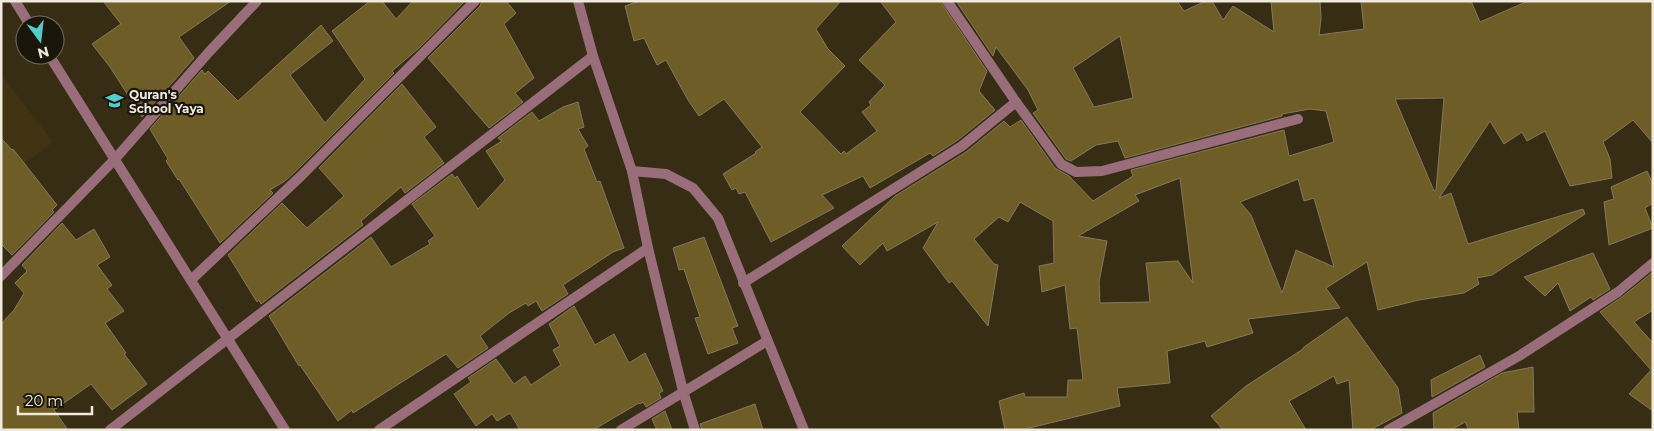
<svg xmlns="http://www.w3.org/2000/svg" width="1654" height="431" font-family="Montserrat,sans-serif">
  <style>
    .built { fill: #3f3312 }
    .building { fill: #6f5d27; stroke: #83795d; fill-rule: evenodd }
    .lines { fill: none; stroke-linecap: round; stroke-linejoin: round }
    .minor { stroke: #996e7a; stroke-width: 10 }
    .tertiary { stroke: #996e7a; stroke-width: 10 }
    .labels { text-anchor: middle; dominant-baseline: central; stroke-width: 4.5; stroke-linejoin: round; paint-order: stroke }
    .poi-label { font-size: 12px; font-weight: bold; fill: #efeadb; stroke: #1a160b; text-anchor: start }
  </style>
  <rect width="100%" height="100%" fill="#362d14"/>
  <polygon class="built" points="1,74 53,142 1,181"/>
  <g class="building">
    <polygon points="103,1 231,1 179,37 194,58 142,117 110,67 92,44 121,24"/>
    <polygon points="370,1 382,1 396,19 413,1 465,1 419,48 392,71 394,73 296,171 285,181 270,190 273,193 220,243 179,179 178,180 166,161 168,159 150,129 202,70 205,74 208,71 238,101 321,25 333,41 290,75 325,123 365,79 332,31"/>
    <polygon points="482,1 506,1 516,13 504,24 534,78 515,93 523,102 489,128 428,58 480,6"/>
    <polygon points="639,1 841,1 816,29 828,49 845,66 800,112 841,154 844,151 846,154 877,131 862,112 871,105 869,102 885,85 859,60 896,22 880,1 940,1 987,71 979,91 995,110 958,140 933,156 930,153 870,188 863,176 822,195 834,208 771,242 745,192 739,194 736,188 732,190 723,174 756,153 755,152 762,147 724,99 699,116 688,100 666,60 657,65 644,38 634,41 625,6"/>
    <path d="M956,1H1177L1184,11L1206,1H1212L1223,20L1233,6L1274,32L1271,1H1320L1321,19L1319,35L1364,29L1361,1H1471L1480,22L1528,1H1653V143L1633,120L1603,142L1610,159L1612,178L1570,186L1545,131L1527,141L1522,132L1504,144L1490,121L1439,198L1451,193L1468,244L1583,209L1585,214L1492,275L1477,278L1479,284L1464,293L1419,300L1378,310L1367,262L1326,288L1340,308L1248,319L1253,333L1207,347L1205,341L1167,351L1170,383L1117,388L1120,406L1021,430H1005L999,401L1024,393L1025,397H1067L1068,380H1083L1077,328L1070,329L1065,285L1042,292L1039,266L1054,263L1053,221L1020,202L1008,222L999,217L974,239L994,264L998,265L988,326L952,281L949,283L923,248L938,222L887,251L883,243L860,265L842,246L895,196L966,152L1004,121L1010,127L1021,120L1055,168L1069,176L1093,201L1133,176L1131,170L1284,130L1289,156L1334,142L1326,111L1310,109L1282,114V116L1125,158L1118,141L1096,145L1071,161L1066,159L1033,113L1038,110L1028,90L996,47L993,56ZM1120,36L1133,98L1094,107L1073,68ZM1444,98L1436,190L1434,191L1395,99ZM1180,178L1193,283L1178,261L1146,263L1150,302L1100,303L1099,282L1107,241L1078,236L1139,201L1135,195ZM1298,179L1304,201L1314,198L1334,267L1296,250L1282,293L1251,215L1240,202Z"/>
    <polygon points="402,84 436,127 424,137 444,163 405,193 401,187 361,221 363,225 261,304 259,300 257,302 228,255 282,203 307,228 344,196 319,168"/>
    <polygon points="578,102 584,127 578,129 588,146 584,149 597,182 600,181 624,248 613,252 563,285 568,294 542,311 536,301 528,306 526,303 509,313 480,336 488,348 458,368 446,354 353,413 352,410 338,421 300,365 299,366 269,316 371,237 391,267 430,244 428,241 435,236 412,204 452,174 455,178 457,176 478,209 505,180 486,151 502,141 498,138 532,112 539,121 563,107"/>
    <polygon points="1,138 12,150 13,149 57,205 52,210 54,212 12,255 1,244"/>
    <polygon points="1647,171 1653,184 1653,203 1645,208 1653,228 1609,245 1604,202 1614,199 1611,187"/>
    <polygon points="62,223 76,240 94,229 110,257 97,265 112,285 107,289 124,311 105,323 126,353 124,354 147,384 112,410 91,384 54,410 68,430 1,430 1,324 14,310 24,293 15,283 27,271 22,265"/>
    <polygon points="704,237 738,326 732,328 738,343 708,354 695,318 700,317 684,269 679,270 673,248"/>
    <polygon points="1593,253 1610,289 1593,300 1591,297 1570,311 1558,283 1545,296 1524,277"/>
    <polygon points="1653,272 1653,310 1634,322 1653,343 1653,411 1629,394 1651,370 1600,312 1622,297"/>
    <polygon points="574,306 595,345 614,334 629,363 645,353 663,391 659,393 661,398 646,407 643,402 640,404 639,403 593,430 520,430 510,413 497,421 492,414 476,426 454,394 471,382 468,378 496,359 514,384 525,376 531,385 561,365 553,350 560,346 549,324"/>
    <polygon points="1347,317 1398,388 1402,413 1370,430 1353,430 1349,380 1337,384 1334,376 1289,401 1306,430 1223,430 1211,416 1246,386 1303,349 1304,347"/>
    <polygon points="1480,355 1485,367 1432,397 1431,380"/>
    <polygon points="1533,367 1534,412 1517,412 1519,430 1469,430 1465,422 1451,430 1434,430 1433,413 1502,373"/>
    <polygon points="755,404 763,430 702,430 700,424"/>
    <polygon points="665,411 672,430 657,430 652,419"/>
  </g>
  <g class="lines">
    <g class="minor">
      <polyline points="15,1 30,25"/>
      <polyline points="947,1 1016,102 1061,164 1076,172 1102,171 1298,119"/>
      <polyline points="49,55 285,430"/>
      <polyline points="632,171 666,174 693,188 718,218 804,430"/>
      <polyline points="1,276 115,159 209,52 257,1"/>
      <polyline points="191,280 301,176 475,1"/>
      <polyline points="743,283 962,146 1016,102"/>
      <polyline points="110,430 593,56"/>
      <polyline points="379,430 648,248"/>
      <polyline points="621,430 767,341"/>
      <polyline points="1388,430 1519,356 1618,292 1653,263"/>
    </g>
    <polyline class="tertiary" points="578,1 593,56 632,171 648,248 683,391 695,430"/>
  </g>
  <defs>
    <symbol id="school-bare" viewBox="-9 -9 18 18"><path d="M0-5L7-2L0 1L-7-2ZM-4 1L0 2.5L4 1V4Q0 6-4 4Z" fill="#53cdcb" stroke="#1a160b" stroke-width="2.5" paint-order="stroke"/></symbol>
  </defs>
  <g fill-rule="evenodd">
    <use href="#school-bare" x="102" y="88" width="25" height="25"/>
  </g>
  <g class="labels">
    <g class="poi-label">
      <text x="129" y="94">Quran's<tspan x="129" dy="14">School Yaya</tspan></text>
    </g>
  </g>
  <rect width="1654" height="431" fill="none" stroke="#efeadb" stroke-width="5"/>
  <g transform="translate(40 40) rotate(165)"><circle r="24" fill="#1a160b" stroke="#6f6b5e"/>
  <path d="M0-4L9 19L0 12L-9 19Z" fill="#53cdcb"/>
  <text y="-8" font-size="14" font-weight="bold" text-anchor="middle" fill="#efeadb">N</text>
  </g>
  <path d="M18 406v8h74v-8" fill="none" stroke="#efeadb" stroke-width="2.5"/>
  <text x="25" y="406" font-size="15" fill="#efeadb" stroke="#1a160b" stroke-width="4" paint-order="stroke">20 m</text>
</svg>
